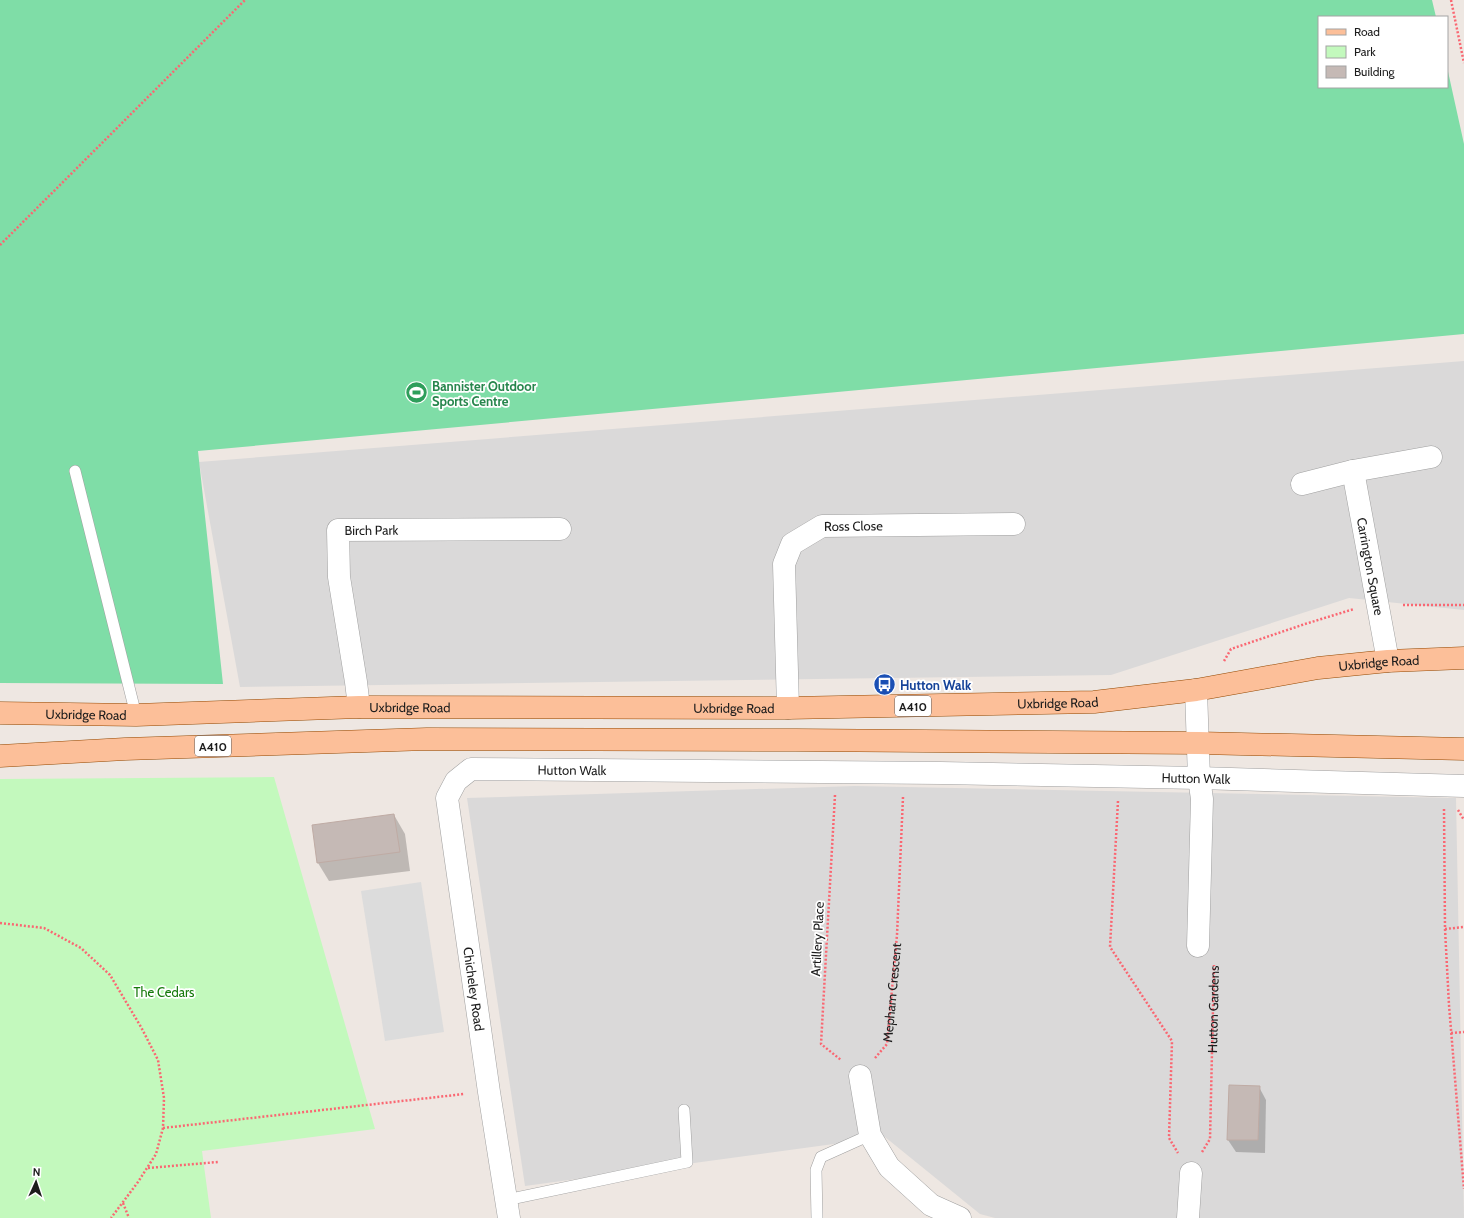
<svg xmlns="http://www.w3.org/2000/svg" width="1464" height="1218" font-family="Cabin,sans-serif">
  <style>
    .residential { fill: #dad9d9 }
    .park { fill: #c3f9bd }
    .pitch { fill: #7fdda7 }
    .parking { fill: #dcdcdc }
    .shadow { fill: #0003 }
    .building { fill: #c5b9b5; stroke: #bfaba4 }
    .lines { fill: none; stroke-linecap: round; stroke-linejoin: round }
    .service-casing { stroke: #a0a0a0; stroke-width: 12 }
    .minor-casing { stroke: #a0a0a0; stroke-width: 23 }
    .primary-casing { stroke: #944800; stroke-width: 23 }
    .path { stroke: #fa6772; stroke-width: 2.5; stroke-dasharray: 2 2; stroke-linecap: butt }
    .service { stroke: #fff; stroke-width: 11 }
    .minor { stroke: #fff; stroke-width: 22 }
    .primary { stroke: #fcbf99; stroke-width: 22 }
    .labels { text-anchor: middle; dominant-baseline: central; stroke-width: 3.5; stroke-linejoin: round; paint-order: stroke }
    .shield { fill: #fff; stroke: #606060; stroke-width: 1 }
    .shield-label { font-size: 12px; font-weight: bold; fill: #1c1c1c }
    .leisure-label { font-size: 13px; font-weight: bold; fill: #27864d; stroke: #fff; text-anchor: start }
    .street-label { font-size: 13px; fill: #1c1c1c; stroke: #fff }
    .transit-label { font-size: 13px; font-weight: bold; fill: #164399; stroke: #fff; text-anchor: start }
    .park-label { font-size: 13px; fill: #16790b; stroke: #fff }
  </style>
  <rect width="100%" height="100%" fill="#eee7e2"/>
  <g class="residential">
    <polygon points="1464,361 1464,610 1349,598 1111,675 240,687 199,462"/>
    <polygon points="855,786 1456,798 1464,1218 995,1218 980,1214 885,1137 525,1186 467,798"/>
  </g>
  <polygon class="park" points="274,777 375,1129 202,1151 211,1218 0,1218 0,779"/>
  <polygon class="pitch" points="0,0 1432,0 1436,17 1319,17 1319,87 1447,87 1447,67 1464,144 1464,334 198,451 223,684 0,683"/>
  <polygon class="parking" points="421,882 444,1032 385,1041 361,891"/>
  <g class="shadow">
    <polygon points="394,815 405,834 410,871 329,881 318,863"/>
    <polygon points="1259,1087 1266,1100 1265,1153 1236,1152 1228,1140"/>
  </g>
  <g class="building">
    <polygon points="394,814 400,852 317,863 312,825"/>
    <polygon points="1229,1085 1260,1086 1258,1140 1227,1140"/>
  </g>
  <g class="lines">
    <defs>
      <g id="service">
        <polyline points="75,471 136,715"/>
        <polyline points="506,1200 687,1162 684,1110"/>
        <polyline points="817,1218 816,1170 821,1157 870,1135"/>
      </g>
      <g id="minor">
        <path id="s3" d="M1353,471L1388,661"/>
        <polyline points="1302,484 1353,471 1431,457"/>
        <polyline points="1196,690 1199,778 1202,799 1198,946"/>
        <path id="s4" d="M359,707L356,682L339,577L338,530L560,529"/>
        <path id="s5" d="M788,708L784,564L792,544L822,526L1014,524"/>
        <polyline points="860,1076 870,1135 889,1167 931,1205 960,1218"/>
        <path id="s6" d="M509,1218L489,1092L447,798L456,781L471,769L941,773L1199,778L1464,786"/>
        <polyline points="1188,1218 1191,1173"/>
      </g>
      <g id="primary">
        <path id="s7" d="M0,713L136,715L359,707L788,708L1094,702L1196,690L1318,668L1388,661L1464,658"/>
        <polyline points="0,756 125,749 427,739 796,740 1199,743 1464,749"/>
      </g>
    </defs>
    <use href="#service" class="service-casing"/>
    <use href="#minor" class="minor-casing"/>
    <use href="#primary" class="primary-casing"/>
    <g class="path">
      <polyline points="1451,0 1464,63"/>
      <polyline points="0,245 245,0"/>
      <polyline points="1403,605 1464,605"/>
      <polyline points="1224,661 1231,649 1305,624 1354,609"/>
      <polyline points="835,795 821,1044 841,1060"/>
      <polyline points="1118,801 1110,947 1172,1041 1169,1138 1178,1153"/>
      <polyline points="1444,809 1445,929 1449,1005 1464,1189"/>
      <polyline points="1458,810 1464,820"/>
      <polyline points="0,923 44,928 81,948 110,975 141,1027 158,1060 164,1098 163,1128 156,1154 138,1182 111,1218"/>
      <polyline points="1445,929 1464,927"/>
      <polyline points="1451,1033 1464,1032"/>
      <path id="s1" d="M875,1058L887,1044L897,935L903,797"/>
      <polyline points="163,1128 464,1094"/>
      <path id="s2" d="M1202,1152L1210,1139L1214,965"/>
      <polyline points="148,1168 218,1162"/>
      <polyline points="123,1203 129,1218"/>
    </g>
    <use href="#service" class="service"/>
    <use href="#minor" class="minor"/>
    <use href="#primary" class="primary"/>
  </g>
  <defs>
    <symbol id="stadium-disc" viewBox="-11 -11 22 22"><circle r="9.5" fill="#2e9e5b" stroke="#fff"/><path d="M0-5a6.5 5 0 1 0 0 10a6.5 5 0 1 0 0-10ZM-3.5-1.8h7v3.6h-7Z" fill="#fff"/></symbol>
    <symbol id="bus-disc" viewBox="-11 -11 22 22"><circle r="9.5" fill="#1a4fb4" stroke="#fff"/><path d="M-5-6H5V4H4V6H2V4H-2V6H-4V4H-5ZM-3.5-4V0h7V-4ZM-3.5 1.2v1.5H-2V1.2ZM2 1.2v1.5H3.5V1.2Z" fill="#fff"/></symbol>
  </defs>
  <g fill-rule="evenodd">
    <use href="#stadium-disc" x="404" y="380" width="25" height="25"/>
    <use href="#bus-disc" x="872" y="672" width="25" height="25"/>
  </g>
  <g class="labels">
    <g class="shield">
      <rect x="895" y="696" width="36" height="20" rx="3"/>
      <rect x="195" y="736" width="36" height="20" rx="3"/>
    </g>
    <g class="shield-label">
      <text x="913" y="706">A410</text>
      <text x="213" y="746">A410</text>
    </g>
    <g class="leisure-label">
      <text x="432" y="386">Bannister Outdoor<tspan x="432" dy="15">Sports Centre</tspan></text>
    </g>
    <g class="street-label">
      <text stroke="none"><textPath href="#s5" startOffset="232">Ross Close</textPath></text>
      <text stroke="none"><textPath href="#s4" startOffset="212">Birch Park</textPath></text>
      <text stroke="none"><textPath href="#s3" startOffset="97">Carrington Square</textPath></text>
      <text stroke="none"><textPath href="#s7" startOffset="1382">Uxbridge Road</textPath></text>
      <text stroke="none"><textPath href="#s7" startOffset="1058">Uxbridge Road</textPath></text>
      <text stroke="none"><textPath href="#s7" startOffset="410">Uxbridge Road</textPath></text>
      <text stroke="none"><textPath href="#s7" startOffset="734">Uxbridge Road</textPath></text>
      <text stroke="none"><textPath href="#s7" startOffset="86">Uxbridge Road</textPath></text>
      <text stroke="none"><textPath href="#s6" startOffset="564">Hutton Walk</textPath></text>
      <text stroke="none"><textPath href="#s6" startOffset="1188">Hutton Walk</textPath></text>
      <text transform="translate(817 939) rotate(-87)">Artillery Place</text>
      <text transform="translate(474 989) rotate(82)">Chicheley Road</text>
      <text stroke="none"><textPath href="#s1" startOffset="70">Mepham Crescent</textPath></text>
      <text stroke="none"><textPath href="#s2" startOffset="145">Hutton Gardens</textPath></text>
    </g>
    <g class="transit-label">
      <text x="900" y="685">Hutton Walk</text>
    </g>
    <g class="park-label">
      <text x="164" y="992">The Cedars</text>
    </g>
  </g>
  <rect x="1318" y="16" width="130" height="72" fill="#ffffff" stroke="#a4a4a4"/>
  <rect x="1326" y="29" width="20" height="6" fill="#fcbf99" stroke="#a4a4a4"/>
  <text x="1354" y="36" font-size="12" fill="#1c1c1c">Road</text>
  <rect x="1326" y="46" width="20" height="12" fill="#c3f9bd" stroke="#a4a4a4"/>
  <text x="1354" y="56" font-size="12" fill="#1c1c1c">Park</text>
  <rect x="1326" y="66" width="20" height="12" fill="#c5b9b5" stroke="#a4a4a4"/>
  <text x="1354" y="76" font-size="12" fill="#1c1c1c">Building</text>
  <g transform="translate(36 1182) rotate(3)" stroke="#ffffff" stroke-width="3" paint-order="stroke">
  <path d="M0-3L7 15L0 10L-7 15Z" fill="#1c1c1c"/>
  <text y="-6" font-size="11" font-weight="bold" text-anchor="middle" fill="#1c1c1c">N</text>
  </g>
</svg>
